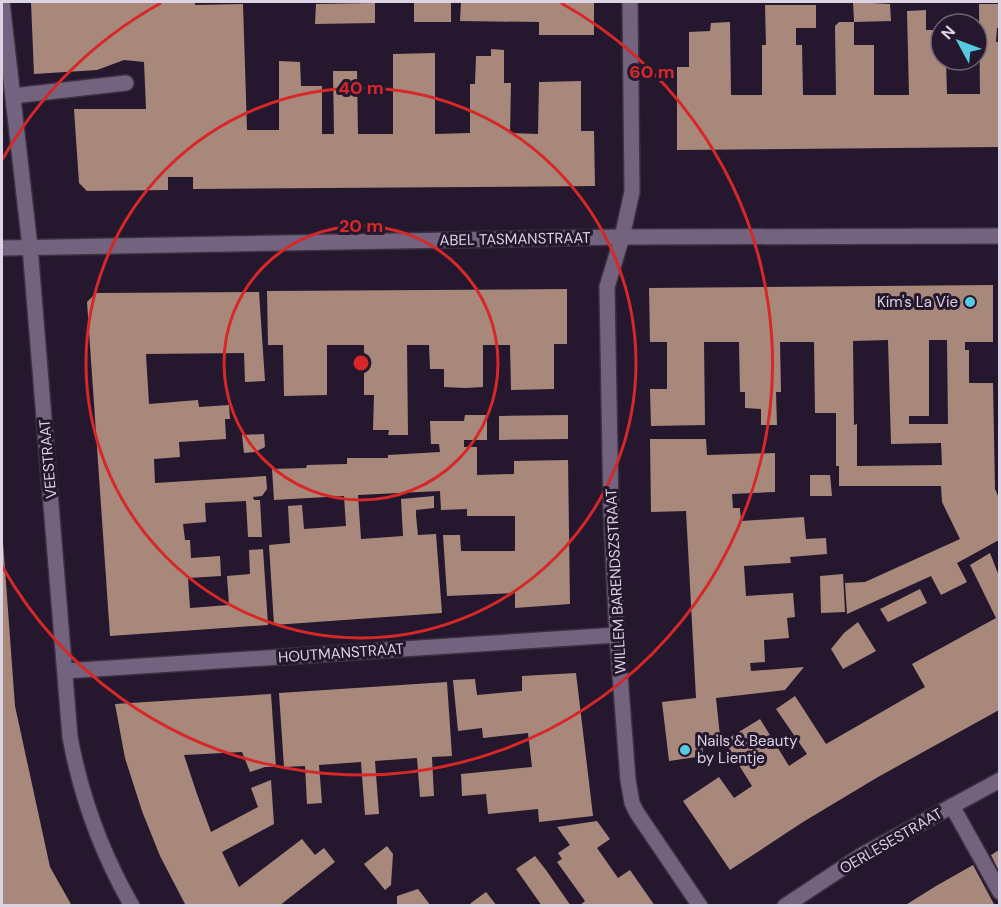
<svg xmlns="http://www.w3.org/2000/svg" width="1001" height="907" font-family="'DM Sans',sans-serif">
  <style>
    .building { fill: #a9887c; fill-rule: evenodd }
    .lines { fill: none; stroke-linecap: round; stroke-linejoin: round }
    .minor-casing { stroke: #3c3142; stroke-width: 18 }
    .minor { stroke: #73637e; stroke-width: 15 }
    .ring { fill: none; stroke: #d62828; stroke-width: 3 }
    .poi-dot { fill: #55cae0; stroke: #25182e; stroke-width: 2 }
    .labels { text-anchor: middle; dominant-baseline: central; stroke-width: 6; stroke-linejoin: round; paint-order: stroke }
    .street-label { font-size: 15px; fill: #ddd4e3; stroke: #25182e }
    .poi-label { font-size: 15px; fill: #ddd4e3; stroke: #25182e; text-anchor: end }
    .centre { fill: #d62828; stroke: #25182e; stroke-width: 3 }
    .ring-label { font-size: 18px; text-anchor: middle; font-weight: bold; fill: #d62828; stroke: #25182e; stroke-width: 6; stroke-linejoin: round; paint-order: stroke }
  </style>
  <rect width="100%" height="100%" fill="#25182e"/>
  <g class="building">
    <polygon points="31,2 195,2 195,5 243,4 247,130 279,130 279,61 300,62 301,86 322,86 322,134 334,134 333,71 357,71 358,134 393,134 393,54 435,53 435,134 470,133 470,84 475,84 476,56 491,56 491,49 504,50 504,83 511,83 510,133 538,134 539,82 581,81 581,131 594,131 595,186 193,189 193,177 168,177 168,190 87,191 79,183 74,109 146,109 144,62 124,60 97,70 34,74"/>
    <polygon points="461,2 594,2 594,35 539,35 539,22 460,21"/>
    <polygon points="853,2 890,4 891,21 854,22 854,45 874,45 874,95 909,95 907,11 926,10 926,30 941,30 941,60 946,60 947,94 980,94 979,4 999,4 999,28 997,28 996,42 999,42 999,147 677,150 677,67 689,67 689,32 710,31 711,23 730,22 731,95 762,95 762,45 766,45 765,5 816,5 816,28 796,28 796,45 802,45 803,95 836,95 835,26 839,22 854,22"/>
    <polygon points="375,3 375,23 315,24 316,4"/>
    <rect x="414" y="3" width="37" height="19"/>
    <path d="M993,285V342H965V350H969V383H993L995,489L999,498V540L957,563L967,582L941,595L931,576L847,614L845,583L865,582L960,539L942,502L941,486H839V466H836V413H815L814,342H780L781,392H776L777,425H761V409L745,408V392H740L739,342H704L705,425L651,426L650,389H667V342H650L649,288ZM888,340L891,444L941,443L942,465L857,466V424L854,425L853,341ZM929,340H947L948,424H909V416H929Z"/>
    <polygon points="567,289 567,344 554,344 554,389 511,390 510,345 483,345 483,387 465,388 444,387 444,369 430,369 429,345 407,345 408,435 388,435 389,430 373,430 374,395 364,395 364,345 327,345 327,395 284,396 283,345 268,345 267,291"/>
    <polygon points="259,292 265,381 245,382 244,353 146,354 149,404 198,400 199,407 229,405 230,419 225,419 226,439 179,442 180,457 154,459 155,483 266,476 267,489 262,496 253,497 254,500 260,500 262,537 248,537 246,501 205,503 206,522 183,524 185,540 190,540 191,558 220,556 221,576 188,578 190,608 229,605 227,576 250,574 249,550 263,549 268,625 110,636 87,302 96,293"/>
    <polygon points="465,415 487,415 487,440 464,440 464,447 477,447 477,475 514,474 514,461 568,460 570,604 515,608 515,593 447,596 443,535 460,535 461,551 515,551 515,516 467,516 467,509 441,510 440,491 358,495 361,539 403,536 401,499 434,496 434,508 416,510 416,516 418,535 436,534 442,613 274,625 269,545 290,543 288,506 302,505 304,529 346,526 344,496 274,500 272,469 306,468 307,465 347,464 347,458 388,458 388,455 440,452 439,444 431,444 430,421 464,421"/>
    <polygon points="568,415 568,439 499,440 499,416"/>
    <polygon points="264,434 265,447 255,452 244,453 242,435"/>
    <polygon points="650,439 706,439 707,455 775,453 775,492 732,494 733,508 740,508 741,521 804,517 806,539 826,538 827,554 790,557 791,563 744,566 746,596 793,593 795,617 787,618 789,638 764,640 765,662 750,663 751,671 804,667 785,690 716,698 720,736 702,738 703,756 669,761 662,702 696,698 686,511 651,512"/>
    <polygon points="810,475 830,475 832,496 810,496"/>
    <polygon points="2,542 3,542 15,706 50,867 72,906 2,906"/>
    <polygon points="990,553 999,576 999,710 878,777 803,822 730,870 683,801 719,777 734,798 752,786 724,741 760,719 789,766 807,754 776,709 795,696 826,744 925,687 912,664 996,618 970,565"/>
    <polygon points="843,574 845,612 821,613 820,576"/>
    <polygon points="920,589 927,603 888,622 880,609"/>
    <polygon points="858,622 876,651 843,669 831,649 844,633"/>
    <polygon points="576,673 593,816 539,822 538,809 488,814 486,794 462,796 461,774 532,767 528,733 483,738 482,728 458,731 453,680 475,679 477,695 522,691 522,676"/>
    <polygon points="447,682 452,756 432,757 434,796 420,797 417,758 375,761 379,814 365,815 361,762 319,765 322,803 307,804 305,766 284,767 279,693"/>
    <polygon points="271,694 276,767 265,767 250,772 242,752 184,755 197,794 211,832 258,807 251,788 271,780 274,824 222,852 239,887 302,839 315,855 324,848 335,862 279,906 186,906 160,856 142,811 125,758 115,704"/>
    <polygon points="597,821 610,839 597,848 618,878 630,870 655,906 579,906 585,901 557,862 562,859 558,853 570,845 557,827"/>
    <polygon points="387,846 393,854 391,885 385,890 364,864"/>
    <polygon points="999,850 999,871 991,855"/>
    <polygon points="535,856 546,870 571,906 542,906 516,869"/>
    <polygon points="973,865 995,906 904,906 936,886"/>
    <polygon points="418,889 431,906 397,906 397,896"/>
    <polygon points="486,892 497,906 469,906 471,903"/>
  </g>
  <g class="lines">
    <defs>
      <g id="minor">
        <path d="M2,2L30,247L70,737C81,797 101,852 132,906"/>
        <polyline points="630,2 632,192 622,237 607,287 611,511 617,635 628,780 632,803 637,813 700,906"/>
        <polyline points="13,96 126,83"/>
        <polyline points="2,248 622,237 1000,236"/>
        <polyline points="65,671 617,635"/>
        <polyline points="952,806 1000,892"/>
        <polyline points="785,906 862,855 1000,780"/>
      </g>
    </defs>
    <use href="#minor" class="minor-casing"/>
    <use href="#minor" class="minor"/>
  </g>
  <g class="ring">
    <circle cx="361" cy="363" r="137"/>
    <circle cx="361" cy="363" r="275"/>
    <path d="M2 160A412 412 0 0 1 161 3M561 3A412 412 0 1 1 2 566"/>
  </g>
  <g class="poi-dot">
    <circle cx="970" cy="302" r="6"/>
    <circle cx="685" cy="750" r="6"/>
  </g>
  <g class="labels">
    <g class="street-label">
      <text transform="translate(515 239) rotate(-1)">ABEL TASMANSTRAAT</text>
      <text transform="translate(48 459) rotate(-95)">VEESTRAAT</text>
      <text transform="translate(616 581) rotate(-93)">WILLEM BARENDSZSTRAAT</text>
      <text transform="translate(341 653) rotate(-4)">HOUTMANSTRAAT</text>
      <text transform="translate(891 841) rotate(-30)">OERLESESTRAAT</text>
    </g>
    <g class="poi-label">
      <text x="958" y="302">Kim's La Vie</text>
      <text x="697" y="741" text-anchor="start">Nails &amp; Beauty<tspan x="697" dy="17">by Lientje</tspan></text>
    </g>
  </g>
  <circle cx="361" cy="363" r="9" class="centre"/>
  <g class="ring-label">
    <text x="652" y="78">60 m</text>
    <text x="361" y="94">40 m</text>
    <text x="361" y="232">20 m</text>
  </g>
  <rect width="1001" height="907" fill="none" stroke="#ddd4e3" stroke-width="6"/>
  <g transform="translate(959 42) rotate(311)"><circle r="28" fill="#25182e" stroke="#6f6376" stroke-width="1.5"/>
  <path d="M0-4.5L10 22L0 15L-10 22Z" fill="#55cae0"/>
  <text y="-9" font-size="16" font-weight="bold" text-anchor="middle" fill="#ddd4e3">N</text>
  </g>
</svg>
